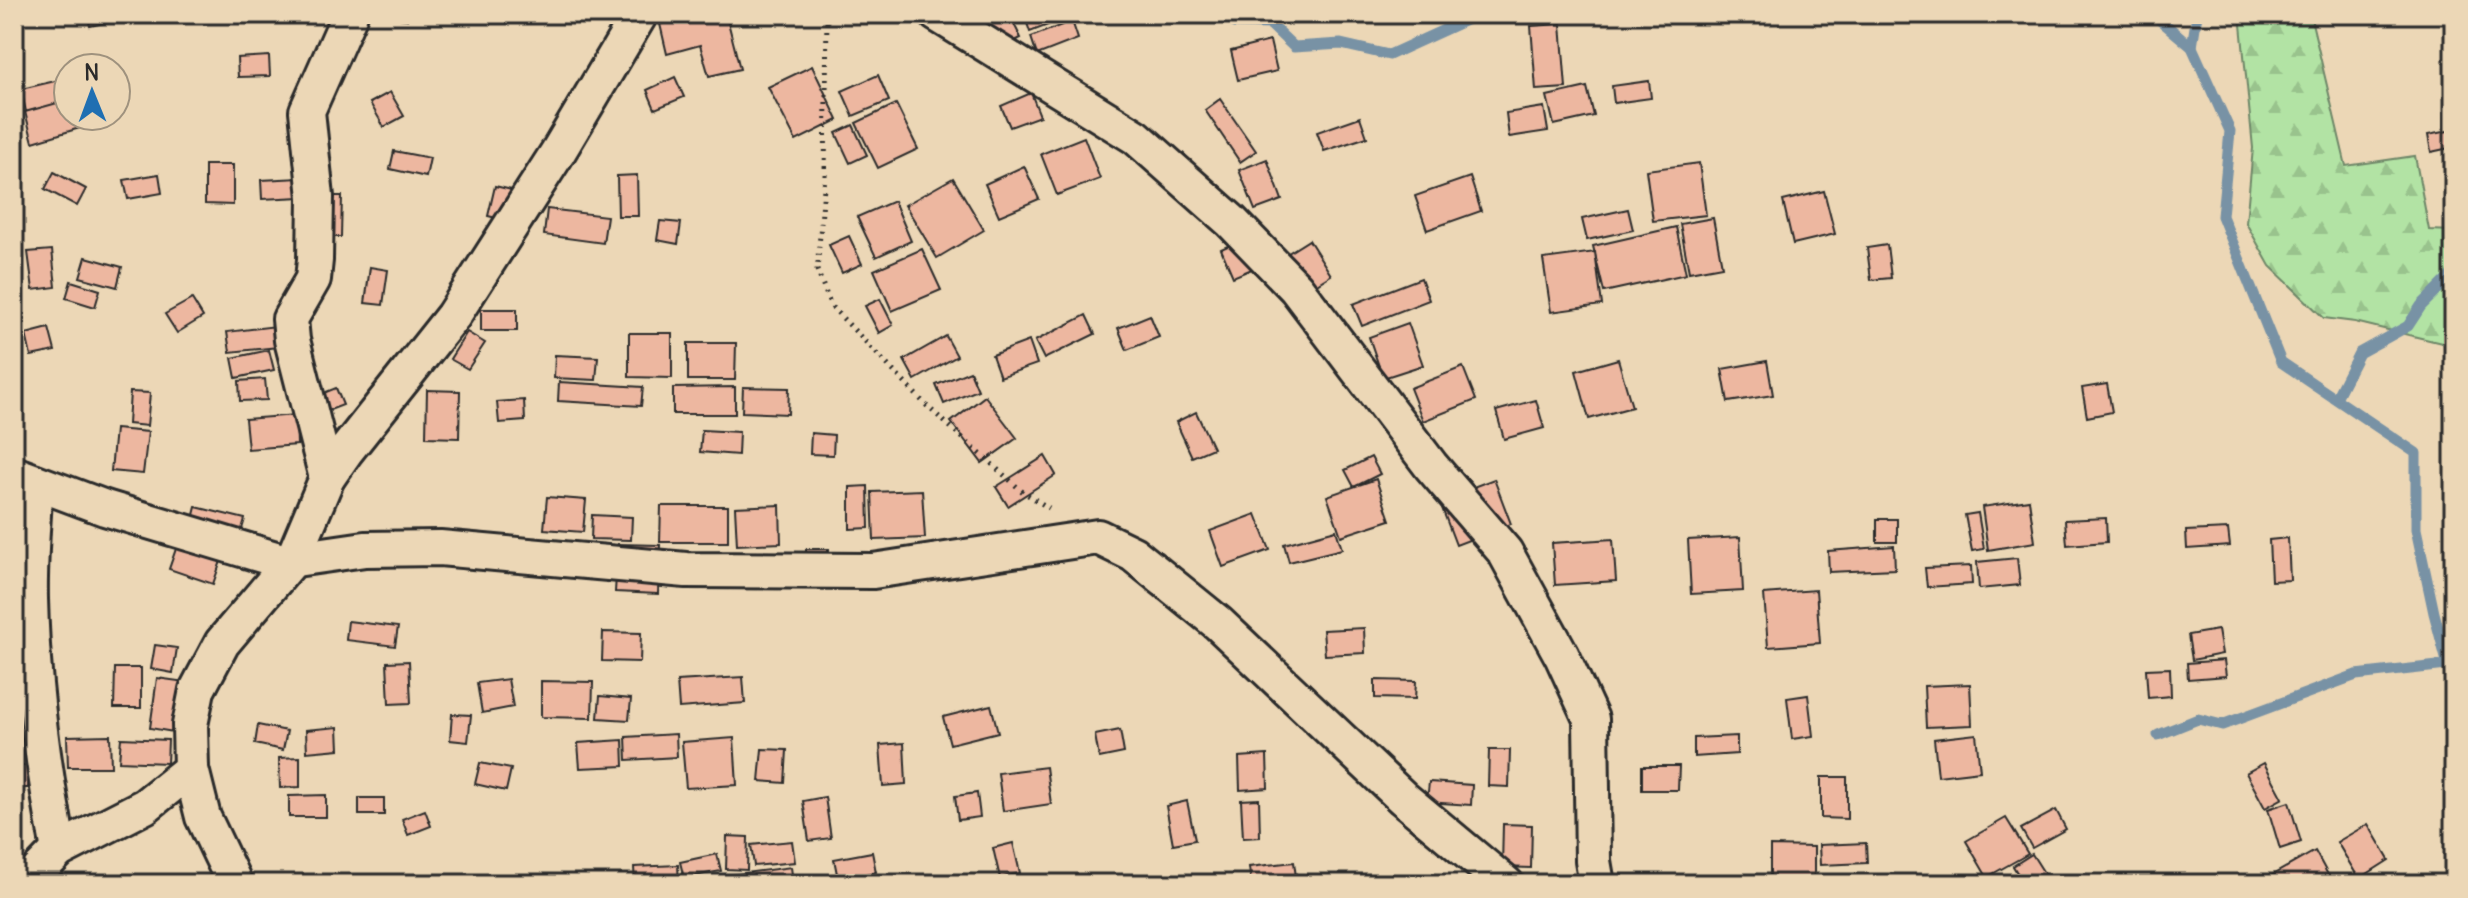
<svg xmlns="http://www.w3.org/2000/svg" width="2468" height="898" font-family="Delius,sans-serif">
  <style>
    .forest { fill: url(#forest-firs); stroke: #6e8768; stroke-width: 2 }
    .lines { fill: none; stroke-linecap: round; stroke-linejoin: round }
    .stream { stroke: #7892a5; stroke-width: 11 }
    .building { fill: #edb7a0; stroke: #2b2b2b; stroke-width: 2 }
    .minor-casing { stroke: #2b2b2b; stroke-width: 40 }
    .path { stroke: #2b2b2b; stroke-width: 5; stroke-dasharray: 2 6; stroke-linecap: butt }
    .minor { stroke: #ecd7b6; stroke-width: 34 }
  </style>
  <defs>
    <pattern id="forest-firs" width="22" height="20" patternUnits="userSpaceOnUse" patternTransform="scale(2)"><rect width="22" height="20" fill="#b2e3a4"/><path d="M5 1l3.5 6h-7zM16 11l3.5 6h-7z" fill="#99c38d"/></pattern>
  </defs>
  <rect width="100%" height="100%" fill="#ecd7b6"/>
  <filter id="ink" filterUnits="userSpaceOnUse"><feTurbulence type="fractalNoise" baseFrequency=".0125" numOctaves="2"/><feDisplacementMap in="SourceGraphic" scale="16" xChannelSelector="R" yChannelSelector="G"/><feConvolveMatrix kernelMatrix="1 2 1 2 8 2 1 2 1" color-interpolation-filters="sRGB"/></filter>
  <g filter="url(#ink)">
    <polygon class="forest" points="2240,14 2310,14 2346,166 2415,156 2429,230 2454,231 2454,346 2355,322 2324,318 2270,266 2246,223 2253,148"/>
    <g class="lines">
      <g class="stream">
        <polyline points="2153,14 2192,47 2230,131 2222,216 2281,362 2416,453 2416,529 2434,613 2454,688"/>
        <polyline points="1234,23 1270,24 1294,47 1341,44 1389,55 1479,14"/>
        <polyline points="2192,47 2197,14"/>
        <polyline points="2336,398 2359,353 2408,326 2421,306 2454,273"/>
        <polyline points="2158,735 2198,719 2222,725 2356,675 2447,665"/>
      </g>
    </g>
    <g class="building">
      <polygon points="87,14 132,14 132,17 90,26"/>
      <polygon points="371,14 407,14 407,19"/>
      <polygon points="700,14 726,14 740,69 709,76 700,45 667,54 660,24"/>
      <polygon points="966,14 1009,14 1021,38 985,56"/>
      <polygon points="1024,14 1064,14 1066,18 1030,32"/>
      <polygon points="1072,21 1078,39 1037,55 1031,37"/>
      <polygon points="1561,24 1566,88 1536,90 1531,26"/>
      <polygon points="1270,41 1277,71 1238,80 1231,51"/>
      <polygon points="269,56 270,76 238,77 237,58"/>
      <polygon points="812,66 838,120 796,141 768,87"/>
      <polygon points="878,75 889,101 853,116 842,91"/>
      <polygon points="675,77 684,97 655,109 647,90"/>
      <polygon points="68,78 68,102 26,112 21,89"/>
      <polygon points="1649,81 1651,98 1614,103 1612,86"/>
      <polygon points="1587,87 1594,116 1554,125 1547,96"/>
      <polygon points="390,92 404,116 384,127 370,103"/>
      <polygon points="1031,93 1040,116 1010,127 1001,106"/>
      <polygon points="1220,99 1256,151 1240,162 1205,110"/>
      <polygon points="68,100 68,116 90,116 93,124 33,142 25,112"/>
      <polygon points="896,104 918,149 878,168 856,123"/>
      <polygon points="1544,107 1548,131 1509,137 1506,113"/>
      <polygon points="1360,117 1367,137 1324,151 1317,132"/>
      <polygon points="853,125 867,155 850,163 836,133"/>
      <polygon points="2453,130 2454,147 2431,152 2428,135"/>
      <polygon points="1084,137 1100,179 1057,195 1041,154"/>
      <polygon points="394,151 430,158 426,177 390,169"/>
      <polygon points="1267,159 1282,200 1255,210 1239,170"/>
      <polygon points="1699,163 1706,215 1653,221 1646,170"/>
      <polygon points="205,165 233,165 233,205 205,204"/>
      <polygon points="1024,166 1039,199 999,216 985,184"/>
      <polygon points="54,172 86,189 77,206 45,189"/>
      <polygon points="159,174 162,193 128,199 124,180"/>
      <polygon points="637,175 638,216 618,216 617,176"/>
      <polygon points="1470,177 1481,211 1427,230 1415,196"/>
      <polygon points="300,178 301,197 262,199 261,180"/>
      <polygon points="953,178 984,230 937,258 905,205"/>
      <polygon points="495,186 516,191 509,221 488,216"/>
      <polygon points="1824,191 1835,234 1793,244 1783,201"/>
      <polygon points="321,196 342,196 341,237 320,237"/>
      <polygon points="894,201 911,241 876,257 857,217"/>
      <polygon points="547,209 607,216 603,243 544,235"/>
      <polygon points="1628,209 1633,230 1587,240 1582,219"/>
      <polygon points="1713,218 1722,266 1689,272 1680,224"/>
      <polygon points="660,221 681,223 678,244 657,240"/>
      <polygon points="1676,227 1686,274 1604,292 1593,246"/>
      <polygon points="849,236 862,264 842,273 829,245"/>
      <polygon points="1309,240 1331,275 1307,290 1285,255"/>
      <polygon points="1239,241 1252,269 1233,277 1221,249"/>
      <polygon points="1887,245 1891,278 1871,280 1867,248"/>
      <polygon points="922,249 941,290 892,311 874,270"/>
      <polygon points="52,250 56,287 33,290 28,252"/>
      <polygon points="1595,252 1602,305 1551,312 1543,259"/>
      <polygon points="86,257 122,267 117,287 80,277"/>
      <polygon points="370,267 388,270 383,305 365,303"/>
      <polygon points="1421,278 1429,300 1362,326 1353,304"/>
      <polygon points="71,281 100,290 95,307 66,298"/>
      <polygon points="192,299 203,317 177,333 165,314"/>
      <polygon points="880,299 893,325 879,333 865,306"/>
      <rect x="481" y="309" width="36" height="22"/>
      <polygon points="1086,315 1095,334 1044,359 1035,341"/>
      <polygon points="1150,315 1159,337 1127,350 1118,328"/>
      <polygon points="1408,323 1423,365 1383,378 1369,337"/>
      <polygon points="276,326 278,347 230,352 227,332"/>
      <polygon points="49,328 55,351 31,356 26,334"/>
      <polygon points="467,332 485,343 468,369 450,359"/>
      <polygon points="629,333 672,333 672,378 629,377"/>
      <polygon points="946,336 957,356 915,380 904,360"/>
      <polygon points="1029,341 1037,364 1000,377 992,355"/>
      <polygon points="688,343 736,343 735,380 688,380"/>
      <polygon points="269,350 274,370 236,378 232,358"/>
      <polygon points="555,355 598,357 596,380 554,378"/>
      <polygon points="1618,359 1632,407 1589,419 1576,371"/>
      <polygon points="1767,361 1773,395 1728,402 1722,369"/>
      <polygon points="1463,367 1476,400 1423,421 1410,388"/>
      <polygon points="970,371 978,390 944,404 936,385"/>
      <polygon points="265,379 267,400 240,401 239,381"/>
      <polygon points="559,382 643,387 641,406 558,401"/>
      <polygon points="2107,384 2112,412 2087,417 2082,388"/>
      <polygon points="735,387 735,414 673,414 673,388"/>
      <polygon points="743,387 789,388 788,414 742,412"/>
      <polygon points="336,388 343,405 317,415 311,398"/>
      <polygon points="427,390 460,391 459,438 426,437"/>
      <polygon points="130,392 150,393 147,426 128,424"/>
      <polygon points="985,396 1017,438 982,463 951,422"/>
      <polygon points="524,400 525,421 499,423 497,402"/>
      <polygon points="1536,400 1544,428 1504,439 1496,411"/>
      <polygon points="1196,412 1213,448 1192,457 1176,422"/>
      <polygon points="296,415 297,445 248,449 245,419"/>
      <polygon points="115,429 148,432 143,474 111,471"/>
      <polygon points="702,430 739,432 738,455 700,452"/>
      <polygon points="811,433 834,435 833,455 810,454"/>
      <polygon points="1045,456 1056,475 1008,506 996,487"/>
      <polygon points="1371,457 1380,474 1354,487 1345,470"/>
      <polygon points="1376,479 1390,520 1341,536 1327,496"/>
      <polygon points="1494,479 1511,524 1456,545 1439,500"/>
      <polygon points="868,486 869,528 850,529 850,487"/>
      <polygon points="922,490 925,538 874,540 872,492"/>
      <polygon points="547,497 586,500 583,532 544,529"/>
      <polygon points="2029,500 2035,542 1988,550 1982,507"/>
      <polygon points="780,505 781,543 737,545 735,507"/>
      <polygon points="661,506 728,506 728,542 660,542"/>
      <polygon points="196,507 245,519 239,539 191,527"/>
      <polygon points="1978,513 1984,549 1972,551 1965,515"/>
      <polygon points="1256,514 1270,550 1223,567 1210,531"/>
      <polygon points="592,515 632,517 631,540 591,539"/>
      <polygon points="2106,518 2107,542 2067,545 2065,520"/>
      <rect x="1877" y="519" width="20" height="23"/>
      <polygon points="2228,529 2230,546 2187,549 2186,531"/>
      <polygon points="1336,530 1342,549 1289,562 1284,544"/>
      <polygon points="1740,537 1743,591 1691,594 1688,540"/>
      <polygon points="2288,538 2290,580 2271,581 2269,540"/>
      <polygon points="1613,539 1616,581 1555,585 1552,543"/>
      <polygon points="178,543 222,558 213,584 169,569"/>
      <polygon points="618,544 660,545 658,594 615,592"/>
      <polygon points="1894,546 1895,569 1829,572 1828,551"/>
      <rect x="806" y="549" width="23" height="22"/>
      <polygon points="2017,558 2020,585 1979,589 1977,562"/>
      <polygon points="1971,566 1972,584 1927,587 1925,568"/>
      <polygon points="1816,590 1820,643 1768,647 1764,594"/>
      <polygon points="348,621 398,627 395,646 346,640"/>
      <polygon points="1364,628 1365,653 1325,655 1323,630"/>
      <polygon points="2218,630 2222,654 2192,660 2188,635"/>
      <polygon points="603,632 641,633 640,662 602,661"/>
      <polygon points="155,645 177,648 173,673 151,669"/>
      <polygon points="2224,660 2226,676 2188,679 2187,663"/>
      <polygon points="409,661 411,703 389,704 387,662"/>
      <polygon points="115,668 141,668 141,708 114,708"/>
      <polygon points="2170,668 2171,696 2148,698 2146,669"/>
      <polygon points="743,677 745,703 679,708 677,681"/>
      <polygon points="157,678 193,683 185,734 150,728"/>
      <polygon points="508,679 513,707 482,713 477,683"/>
      <polygon points="1375,680 1416,681 1415,699 1375,698"/>
      <polygon points="541,681 593,682 592,718 541,717"/>
      <polygon points="1970,684 1972,725 1926,727 1924,686"/>
      <polygon points="1808,695 1813,736 1792,739 1787,698"/>
      <polygon points="600,696 631,699 629,720 598,718"/>
      <polygon points="991,705 998,732 950,744 943,717"/>
      <polygon points="452,714 471,715 468,742 450,740"/>
      <polygon points="258,725 287,731 283,750 255,744"/>
      <polygon points="338,727 339,749 307,752 306,730"/>
      <polygon points="1120,730 1124,753 1099,758 1095,735"/>
      <polygon points="676,734 677,757 627,760 626,737"/>
      <polygon points="1976,734 1980,771 1938,776 1934,739"/>
      <polygon points="110,735 111,767 68,767 67,736"/>
      <polygon points="1737,736 1737,754 1694,757 1694,738"/>
      <polygon points="121,738 168,740 167,763 119,761"/>
      <polygon points="734,738 737,785 686,788 682,742"/>
      <polygon points="623,740 624,766 580,768 578,743"/>
      <polygon points="904,743 906,784 883,786 880,745"/>
      <polygon points="762,749 787,750 785,783 759,781"/>
      <polygon points="1489,750 1510,750 1509,787 1488,786"/>
      <polygon points="1267,755 1268,788 1240,790 1239,757"/>
      <polygon points="300,757 300,787 280,788 279,758"/>
      <polygon points="480,763 511,769 506,791 475,784"/>
      <polygon points="2264,763 2283,798 2265,808 2246,773"/>
      <polygon points="14,766 29,766 28,788 14,788"/>
      <polygon points="1642,766 1679,766 1678,790 1642,790"/>
      <polygon points="1046,767 1051,804 1003,811 998,773"/>
      <polygon points="1821,777 1847,777 1847,819 1821,818"/>
      <polygon points="1429,782 1472,785 1471,805 1427,802"/>
      <polygon points="977,793 980,817 958,820 955,796"/>
      <polygon points="326,795 326,817 289,817 289,796"/>
      <polygon points="825,797 831,838 809,841 803,801"/>
      <rect x="359" y="798" width="25" height="17"/>
      <polygon points="1259,799 1260,837 1243,838 1241,800"/>
      <polygon points="1187,801 1195,840 1173,844 1166,806"/>
      <polygon points="2289,802 2301,842 2280,849 2268,809"/>
      <polygon points="425,810 431,826 408,835 402,819"/>
      <polygon points="2056,810 2066,829 2032,848 2021,829"/>
      <polygon points="2006,818 2028,854 1987,877 1966,841"/>
      <polygon points="1503,824 1532,825 1531,868 1502,867"/>
      <polygon points="2368,824 2389,860 2359,879 2337,842"/>
      <polygon points="727,836 748,837 747,870 726,869"/>
      <polygon points="792,841 795,862 754,866 751,845"/>
      <polygon points="1013,843 1020,873 1000,878 993,848"/>
      <polygon points="1866,843 1867,863 1820,865 1819,845"/>
      <polygon points="1770,846 1814,847 1814,884 1770,884"/>
      <polygon points="2315,851 2333,884 2273,884 2269,877"/>
      <polygon points="872,852 876,872 838,879 834,859"/>
      <polygon points="717,854 721,871 684,878 680,862"/>
      <polygon points="2032,854 2051,884 2024,884 2013,866"/>
      <polygon points="1294,862 1297,884 1251,884 1249,867"/>
      <polygon points="678,865 679,884 635,884 634,867"/>
      <polygon points="791,867 793,883 731,884 730,875"/>
      <polygon points="1071,877 1073,884 1043,884"/>
    </g>
    <g class="lines">
      <defs>
        <g id="minor">
          <polyline points="937,14 1136,137 1231,221 1296,288 1431,466 1505,552 1562,656 1591,719 1593,861 1597,884"/>
          <polyline points="14,474 105,508 282,561 365,549 440,548 686,570 873,571 1098,537 1133,554 1218,623 1403,798 1506,884"/>
          <polyline points="327,478 292,340 290,319 313,279 315,260 316,197 307,111 350,14"/>
          <path d="M35,482C33,520 29,560 30,599C32,683 43,767 59,850"/>
          <polyline points="26,884 59,850 145,806 191,769"/>
          <polyline points="235,884 203,817 191,769 190,725 197,690 222,643 293,559 327,478 345,452 453,316 558,152 640,14"/>
        </g>
      </defs>
      <use href="#minor" class="minor-casing"/>
      <polyline class="path" points="827,14 825,176 817,270 831,306 927,406 1023,492 1049,508"/>
      <use href="#minor" class="minor"/>
    </g>
  </g>
  <rect width="2468" height="898" fill="none" stroke="#ecd7b6" stroke-width="48"/>
  <rect x="24" y="24" width="2420" height="850" fill="none" stroke="#2b2b2b" stroke-width="3" filter="url(#ink)"/>
  <g transform="translate(92 92) rotate(359)"><circle r="38" fill="#ecd7b6" stroke="#9f927e" stroke-width="2"/>
  <path d="M0-6L14 30L0 20L-14 30Z" fill="#1f6fb2"/>
  <text y="-12" font-size="22" font-weight="bold" text-anchor="middle" fill="#2b2b2b">N</text>
  </g>
</svg>
